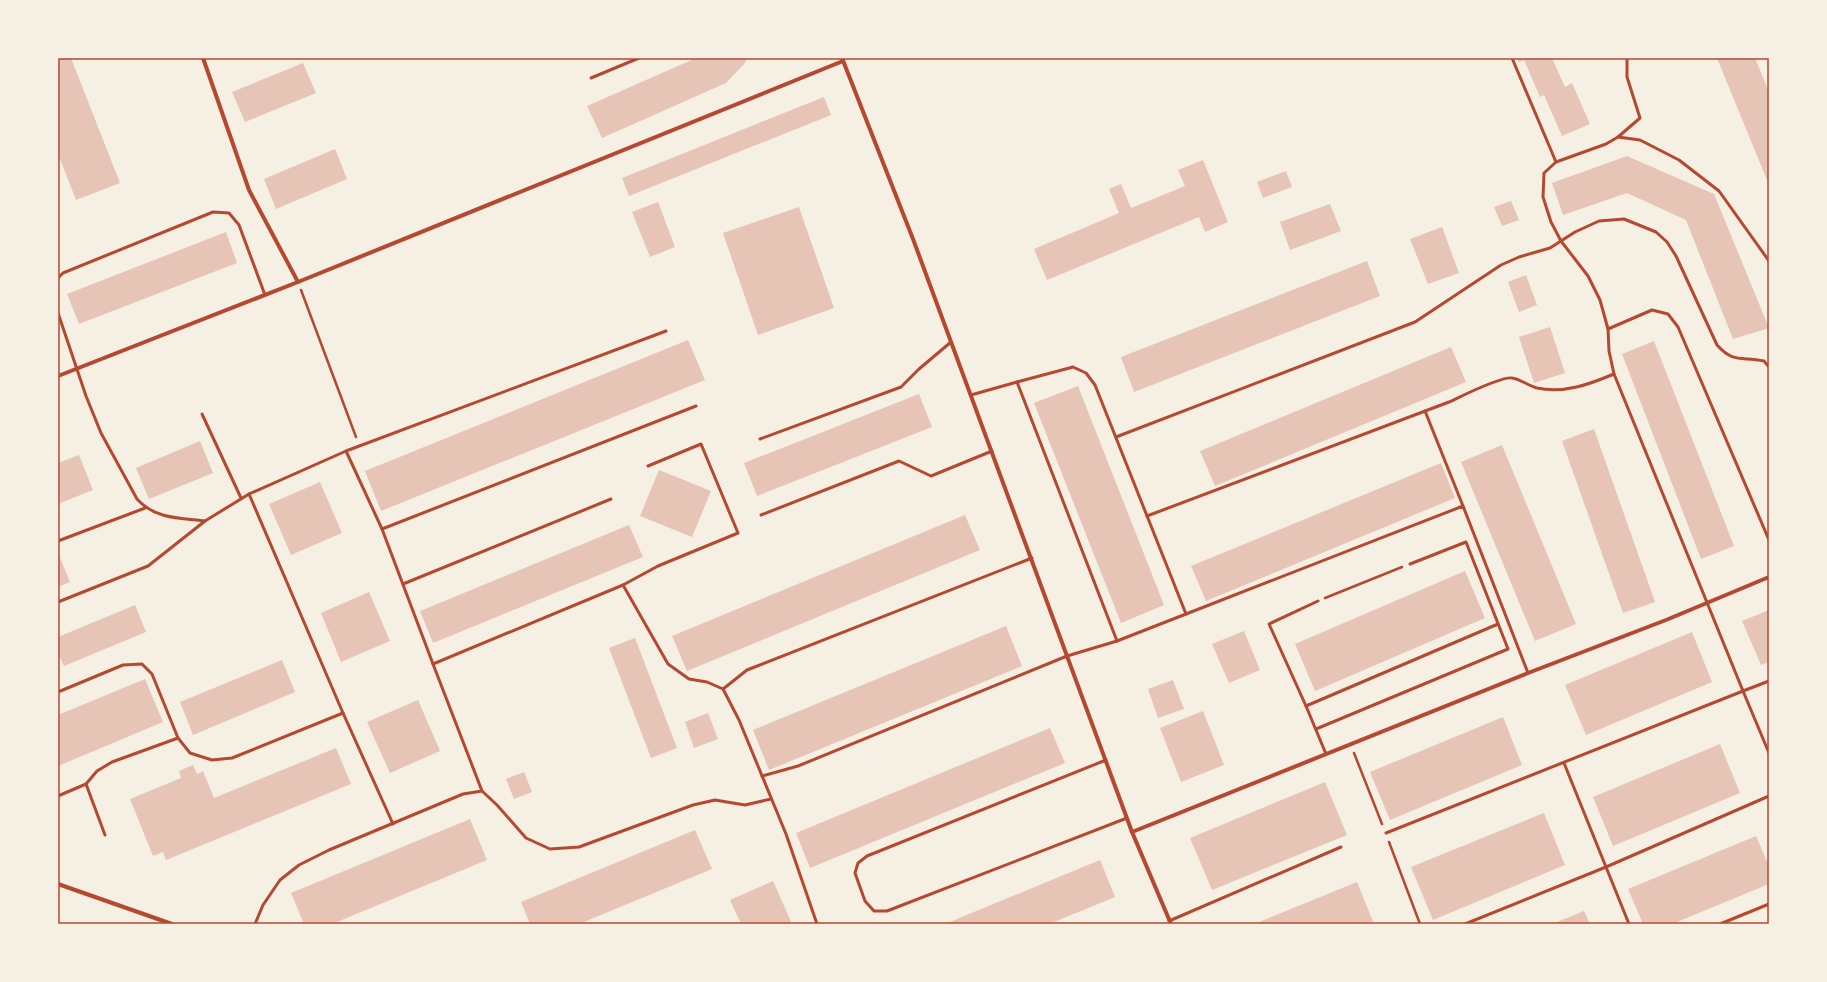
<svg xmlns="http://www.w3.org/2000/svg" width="1827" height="982" font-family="Montserrat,sans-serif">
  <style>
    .building { fill: #e6c5b7 }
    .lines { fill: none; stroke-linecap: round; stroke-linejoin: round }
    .path { stroke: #b5482f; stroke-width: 2.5 }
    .service { stroke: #b5482f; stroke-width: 3 }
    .minor { stroke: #b5482f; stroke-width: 4 }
    .neatline { fill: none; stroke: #b5482f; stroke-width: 1.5 }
  </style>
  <rect width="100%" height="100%" fill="#f6efe4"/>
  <g class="building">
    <polygon points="58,58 71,58 120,183 76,200 58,154"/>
    <polygon points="696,58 747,58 745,63 726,83 602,138 587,106"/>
    <polygon points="1517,58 1552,58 1565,87 1572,83 1590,124 1562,136 1544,95 1540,97 1524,60 1519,62"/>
    <polygon points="1717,58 1755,58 1769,92 1769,185"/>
    <polygon points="303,63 316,93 245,122 232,92"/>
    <polygon points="824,97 831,115 629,196 622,178"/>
    <polygon points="335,149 347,179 276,209 264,179"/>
    <polygon points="1627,156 1714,194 1769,328 1733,339 1686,220 1627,193 1563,215 1552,183"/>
    <polygon points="1203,160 1228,222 1205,232 1199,217 1047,280 1034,249 1119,213 1109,189 1121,184 1131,208 1185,186 1178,170"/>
    <polygon points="1286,171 1292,187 1263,198 1257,182"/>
    <polygon points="1511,201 1519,220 1502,226 1494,207"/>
    <polygon points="658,202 675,247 650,257 632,212"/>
    <polygon points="1330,204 1341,231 1290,250 1280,222"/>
    <polygon points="799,207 834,308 758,335 723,233"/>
    <polygon points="1442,227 1459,273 1428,284 1410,239"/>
    <polygon points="226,232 237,263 79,324 67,294"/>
    <polygon points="1367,261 1380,296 1134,392 1121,357"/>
    <polygon points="1526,275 1537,305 1519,312 1508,282"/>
    <polygon points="1550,327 1565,373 1534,383 1519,337"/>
    <polygon points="688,340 705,380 381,511 365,471"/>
    <polygon points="1654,341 1734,546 1701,559 1622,354"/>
    <polygon points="1451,347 1466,382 1215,486 1200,451"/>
    <polygon points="1078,386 1164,605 1121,623 1034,403"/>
    <polygon points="919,394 932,427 757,496 744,463"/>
    <polygon points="1594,429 1655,602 1623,613 1562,441"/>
    <polygon points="200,441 213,473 149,499 136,468"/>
    <polygon points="1502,445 1576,624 1535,641 1461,462"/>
    <polygon points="79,455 93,490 58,504 58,463"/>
    <polygon points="1441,463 1455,498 1206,601 1191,566"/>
    <polygon points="659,470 711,491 692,537 640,516"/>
    <polygon points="320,482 342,533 291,555 269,504"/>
    <polygon points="965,515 980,550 687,671 672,636"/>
    <polygon points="629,525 643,557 433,643 420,611"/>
    <polygon points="58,553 70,582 58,587"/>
    <polygon points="1465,571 1485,618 1315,691 1295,644"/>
    <polygon points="369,592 390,641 341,662 321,613"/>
    <polygon points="135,605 146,632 64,666 58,653 58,637"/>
    <polygon points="1769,610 1769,662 1761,665 1742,621"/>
    <polygon points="1006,626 1022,666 769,770 753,730"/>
    <polygon points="1244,631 1260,670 1229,683 1212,644"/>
    <polygon points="1692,632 1712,682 1586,735 1565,685"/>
    <polygon points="635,638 677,748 651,758 609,648"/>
    <polygon points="282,660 295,692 193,735 180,702"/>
    <polygon points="145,679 163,722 58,766 58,715"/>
    <polygon points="1173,680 1184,709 1158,718 1148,689"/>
    <polygon points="418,700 440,751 390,773 367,722"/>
    <polygon points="1203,711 1224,765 1181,782 1160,728"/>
    <polygon points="708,713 718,739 694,748 685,722"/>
    <polygon points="1503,717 1522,765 1390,820 1370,772"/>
    <polygon points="1050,728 1065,763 810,868 796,833"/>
    <polygon points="1720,744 1740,793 1613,846 1593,797"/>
    <polygon points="336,748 351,784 166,860 163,852 153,856 130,799 181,778 179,771 193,765 197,774 203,771 214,798"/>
    <polygon points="524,772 532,792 514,799 506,779"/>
    <polygon points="1325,782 1347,835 1212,890 1190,838"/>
    <polygon points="1544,813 1565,865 1433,920 1411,867"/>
    <polygon points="470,819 487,860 332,924 304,924 291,893"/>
    <polygon points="695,830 712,869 579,924 530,924 521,902"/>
    <polygon points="1756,836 1769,866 1769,884 1672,924 1643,924 1628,889"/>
    <polygon points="1100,860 1115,897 1049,924 945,924"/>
    <polygon points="773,881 792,924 741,924 730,900"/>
    <polygon points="1357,882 1374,924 1254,924"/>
    <polygon points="1584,911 1590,924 1552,924"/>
  </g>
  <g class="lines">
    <g class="path">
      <polyline points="301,290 356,437"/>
      <polyline points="1325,598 1402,567"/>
      <polyline points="1354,753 1382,824"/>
      <polyline points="1389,842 1420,924"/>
    </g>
    <g class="service">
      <polyline points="1512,58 1556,162 1544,173 1543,197 1551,222 1561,241 1588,276 1600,300 1608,329 1652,310 1668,314 1678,327 1769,540"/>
      <polyline points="591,78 639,58"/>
      <polyline points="1618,137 1640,140 1679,160 1719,191 1769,261"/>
      <polyline points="1556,162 1606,144 1618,137 1640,118 1627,77 1627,58"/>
      <polyline points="58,278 63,273 213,212 229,213 239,225 265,295"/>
      <path d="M58,313L86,396L101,433L137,499C155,519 179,518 205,521"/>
      <polyline points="1608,329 1609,351 1614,374 1743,691 1769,681"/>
      <polyline points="1017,382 1073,367 1086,373 1095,385 1186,614 1117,641"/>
      <polyline points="1425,411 1463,506"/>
      <polyline points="202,414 241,498"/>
      <path d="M1116,437L1415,322L1501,265L1519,257L1550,248L1575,232L1599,221L1624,219L1656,232L1667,242L1676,256L1717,345C1734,364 1742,356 1764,361L1769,367"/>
      <polyline points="760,439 901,387 919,369 951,342"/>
      <polyline points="346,451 382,529 696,406"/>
      <polyline points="249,494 343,713 393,824"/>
      <polyline points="761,515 899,461 931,476 992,451"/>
      <path d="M1147,516L1449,402C1460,397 1501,376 1512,378C1520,379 1529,386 1537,388C1564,394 1590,384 1614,374"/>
      <polyline points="382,529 433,664 623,585 658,566 738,533 701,444 648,466"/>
      <polyline points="58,541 145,508"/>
      <polyline points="403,584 611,499"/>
      <polyline points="623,585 668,664 689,679 707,682 723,689 739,720 786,834 817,924"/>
      <polyline points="58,602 148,566 205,521 249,494 346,451 666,331"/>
      <polyline points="1186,614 1463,506 1528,673"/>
      <polyline points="433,664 482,791 497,805 526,838 550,849 579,847 693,805 715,800 745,805 771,799"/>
      <polyline points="723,689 747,670 1032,558"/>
      <polyline points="58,692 123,665 142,664 152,674 178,738"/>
      <polyline points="1306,706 1269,624 1318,601"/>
      <polyline points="1316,729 1508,649 1466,542 1410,564"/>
      <polyline points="1326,754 1306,706 1498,624"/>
      <polyline points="1106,760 867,856 858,863 855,873 865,901 874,911 887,911 1127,818"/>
      <polyline points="1564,763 1629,924"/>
      <polyline points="762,776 798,766 1067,656 1117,641 1017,382 971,395"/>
      <polyline points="86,784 97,771 112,762 178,738 190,753 212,760 232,758 343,713"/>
      <polyline points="58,796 86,784 105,835"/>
      <polyline points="1386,833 1743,691 1769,753"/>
      <polyline points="1169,921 1341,847"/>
      <polyline points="255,924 263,905 280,880 299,865 329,850 463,794 482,791"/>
      <polyline points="1465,924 1606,867 1769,796"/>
      <polyline points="1720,924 1769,904"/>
    </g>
    <g class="minor">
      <polyline points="203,58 249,190 298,282"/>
      <polyline points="842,58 913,239 1132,832 1171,924"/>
      <polyline points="58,376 298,282 843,61"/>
      <polyline points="1132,832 1528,673 1666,620 1769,577"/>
      <polyline points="58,884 172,924"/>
    </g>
  </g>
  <rect width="1827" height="982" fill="none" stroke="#f6efe4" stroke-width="118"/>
  <rect x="59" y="59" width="1709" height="864" class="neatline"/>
</svg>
